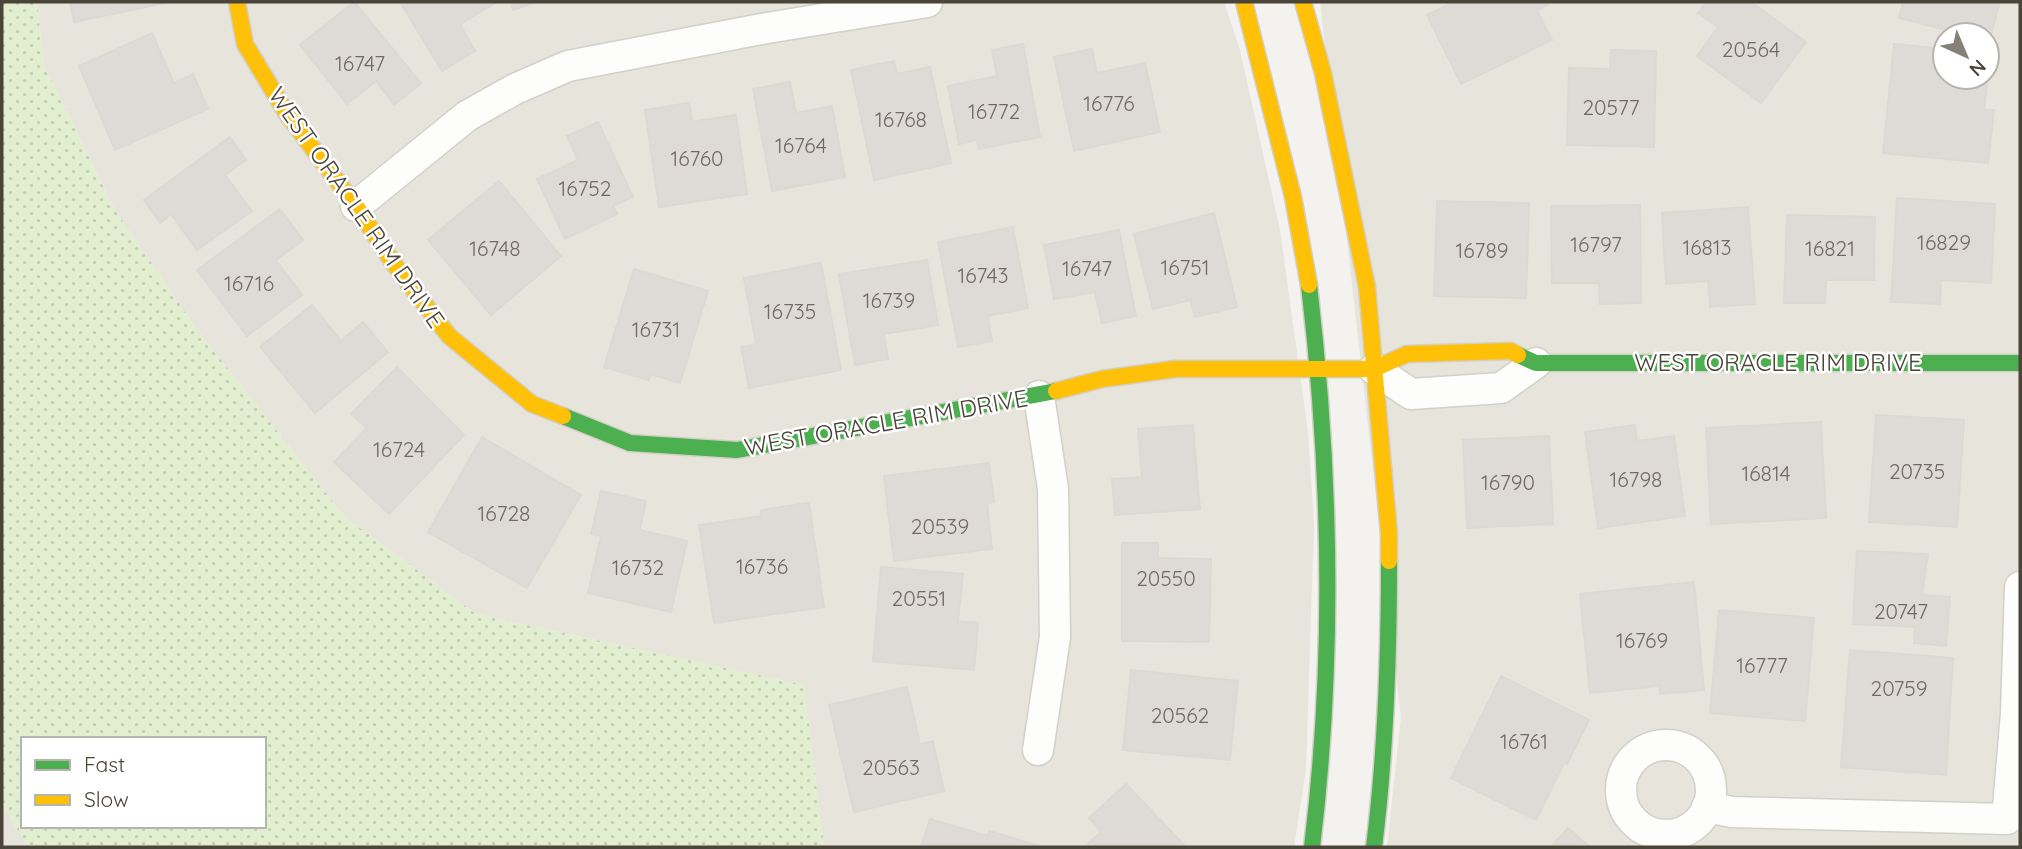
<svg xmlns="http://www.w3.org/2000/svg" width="2022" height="849" font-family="Quicksand,sans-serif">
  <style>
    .residential { fill: #e7e4dc; fill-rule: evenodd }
    .grass { fill: url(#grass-dots); fill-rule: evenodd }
    .building { fill: #dedbd6; stroke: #dcd9d4; stroke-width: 2 }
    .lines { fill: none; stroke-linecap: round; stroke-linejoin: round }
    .street-casing { stroke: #d2d0cb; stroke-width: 33 }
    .fast-casing { stroke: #d3cfc5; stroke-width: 19 }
    .slow-casing { stroke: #d3cfc5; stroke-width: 19 }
    .street { stroke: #fdfdfc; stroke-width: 30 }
    .fast { stroke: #4caf50; stroke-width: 16 }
    .slow { stroke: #ffc107; stroke-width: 16 }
    .labels { text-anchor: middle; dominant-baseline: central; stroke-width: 5; stroke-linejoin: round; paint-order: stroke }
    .number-label { font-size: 21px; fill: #706a61 }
    .street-label { font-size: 24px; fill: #4b4439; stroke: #fff }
  </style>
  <defs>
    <pattern id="grass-dots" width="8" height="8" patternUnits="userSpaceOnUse" patternTransform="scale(1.75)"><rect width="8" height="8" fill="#e1eecf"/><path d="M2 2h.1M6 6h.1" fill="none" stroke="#c3cdb2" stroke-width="1.8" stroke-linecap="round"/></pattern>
  </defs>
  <rect width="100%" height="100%" fill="#f4f2ee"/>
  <g class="residential">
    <polygon points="37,2 1224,2 1240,50 1280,230 1308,431 1314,524 1306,769 1294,847 824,847 804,685 476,614 344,516 198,331 114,209 44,65"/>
    <path d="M1320,2H2020V847H1387L1401,717ZM1945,35H1987V77H1945Z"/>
    <polygon points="2,804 28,847 2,847"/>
  </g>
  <path class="grass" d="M2,2H37L44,65L114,209L198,331L344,516L476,614L804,685L824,847H28L2,804ZM23,739H264V826H23Z"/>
  <g class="building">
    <polygon points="70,2 170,2 74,22"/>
    <polygon points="354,2 421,83 394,105 376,81 347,104 300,45"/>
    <polygon points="400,2 497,2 460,24 475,51 442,71"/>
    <polygon points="511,2 537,2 513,10"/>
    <polygon points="1454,2 1546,2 1548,5 1537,10 1552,40 1461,84 1427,15"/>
    <polygon points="1706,2 1751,2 1806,42 1761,103 1697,56 1718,27 1698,13"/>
    <polygon points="1903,2 2000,2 1989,41 1987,41 1987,35 1965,35 1899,18"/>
    <polygon points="152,33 174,83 193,74 208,109 115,150 79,66"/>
    <polygon points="1023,44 1040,137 979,149 977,140 959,144 948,86 997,76 992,50"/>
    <polygon points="1894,44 1945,49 1945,77 1987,77 1987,53 1990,53 1984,110 1994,110 1988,163 1883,153"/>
    <polygon points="1092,49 1097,73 1145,63 1160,132 1074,151 1054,57"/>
    <polygon points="1611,50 1656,51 1654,147 1567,145 1569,68 1610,69"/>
    <polygon points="894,61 897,74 930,67 951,163 874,180 851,70"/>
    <polygon points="790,82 796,113 832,106 845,177 772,191 753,89"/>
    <polygon points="689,103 692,122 736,115 747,194 659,207 645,110"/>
    <polygon points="598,122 633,197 613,206 617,214 565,239 537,179 578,160 567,136"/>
    <polygon points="230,137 246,160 225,175 252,211 197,250 171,214 160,223 144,200"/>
    <polygon points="499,181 561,256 491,315 428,240"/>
    <polygon points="1897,198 1995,204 1991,283 1941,280 1940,304 1891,302"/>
    <polygon points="1437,201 1529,203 1526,298 1434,296"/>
    <polygon points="1640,205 1641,303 1600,304 1599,283 1552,283 1551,206"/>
    <polygon points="1748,207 1755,304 1710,307 1708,281 1666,284 1662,213"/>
    <polygon points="280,209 303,240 276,260 302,295 247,336 197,270"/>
    <polygon points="1214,213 1237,307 1195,317 1191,300 1153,309 1134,234"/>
    <polygon points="1787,215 1875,217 1874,280 1826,280 1825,303 1784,303"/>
    <polygon points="1013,227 1028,308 988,316 992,341 958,347 938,242"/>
    <polygon points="1119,230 1136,316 1102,323 1095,292 1054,299 1044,245"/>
    <polygon points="927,260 938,325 884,334 888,359 855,365 839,274"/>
    <polygon points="821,263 841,370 749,388 741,347 756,344 744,278"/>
    <polygon points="634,269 708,291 680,383 651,374 649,380 604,367"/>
    <polygon points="312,305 341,341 363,322 388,352 315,413 260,347"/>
    <polygon points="397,367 464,435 389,514 334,462 367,428 351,414"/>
    <polygon points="1876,415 1964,420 1957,527 1869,522"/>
    <polygon points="1821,422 1826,518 1711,524 1706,428"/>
    <polygon points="1193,425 1200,509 1115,515 1112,479 1142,477 1138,429"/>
    <polygon points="1635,425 1637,441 1674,436 1685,516 1598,528 1585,432"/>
    <polygon points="1549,436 1553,524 1467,528 1463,440"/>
    <polygon points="482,437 581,495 527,588 428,532"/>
    <polygon points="989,463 994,502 987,503 992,549 894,561 884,476"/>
    <polygon points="601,491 646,501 640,530 687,541 671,612 588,593 601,536 591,534"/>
    <polygon points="809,503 824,607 714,623 699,525 761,516 761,510"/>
    <polygon points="1122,543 1158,543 1158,558 1211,559 1209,642 1122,641"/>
    <polygon points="1857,551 1928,554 1922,595 1950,597 1946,646 1914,643 1915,627 1853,624"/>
    <polygon points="881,567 963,574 958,621 978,623 974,670 873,661"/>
    <polygon points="1694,582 1704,690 1660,694 1659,686 1590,693 1580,594"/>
    <polygon points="1719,610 1814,618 1805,721 1710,713"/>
    <polygon points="1850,650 1953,658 1946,775 1841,767"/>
    <polygon points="1131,670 1238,681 1230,760 1123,750"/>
    <polygon points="1501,676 1589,720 1567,764 1564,763 1536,820 1451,778"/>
    <polygon points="907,687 920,744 933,741 944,791 854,812 829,705"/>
    <polygon points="1126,784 1186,847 1084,847 1101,832 1089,818"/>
    <polygon points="930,819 988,836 989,831 1043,847 921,847"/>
    <polygon points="1568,828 1590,847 1551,847"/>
  </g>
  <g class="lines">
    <defs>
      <g id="street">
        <polyline points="356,206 467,116 515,89 568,66 767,28 927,2"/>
        <polyline points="1374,369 1411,394 1501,388 1536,363"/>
        <circle cx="1666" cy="790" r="45"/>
        <polyline points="1038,750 1055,637 1053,489 1039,396"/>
        <polyline points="1707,807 1732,812 2007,819 2016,713 2020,587"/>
      </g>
      <g id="fast">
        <path d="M1309,285C1331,472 1335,659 1312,847"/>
        <polyline points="1518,355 1536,363 2020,363"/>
        <polyline points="563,416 630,443 737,450 1056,391"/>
        <path d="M1374,847C1386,752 1389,657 1389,561"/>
      </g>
      <g id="slow">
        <polyline points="237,2 245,44 287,114 356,206 394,264 449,336 532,404 563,416"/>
        <polyline points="1244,2 1293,197 1309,285"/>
        <polyline points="1303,2 1323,73 1367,287 1389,534 1389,561"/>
        <polyline points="1056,391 1102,379 1175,369 1374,369 1407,354 1511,351 1518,355"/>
      </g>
    </defs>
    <use href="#street" class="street-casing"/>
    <use href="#fast" class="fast-casing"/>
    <use href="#slow" class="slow-casing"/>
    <use href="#street" class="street"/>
    <use href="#fast" class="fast"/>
    <use href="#slow" class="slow"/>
  </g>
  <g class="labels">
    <g class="number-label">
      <text x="1751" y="49">20564</text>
      <text x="360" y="63">16747</text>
      <text x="1109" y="103">16776</text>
      <text x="1611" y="107">20577</text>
      <text x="994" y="111">16772</text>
      <text x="901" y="119">16768</text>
      <text x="801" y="145">16764</text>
      <text x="697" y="158">16760</text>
      <text x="585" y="188">16752</text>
      <text x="1944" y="242">16829</text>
      <text x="1596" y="244">16797</text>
      <text x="1707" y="247">16813</text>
      <text x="495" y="248">16748</text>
      <text x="1830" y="248">16821</text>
      <text x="1482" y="250">16789</text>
      <text x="1185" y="267">16751</text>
      <text x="1087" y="268">16747</text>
      <text x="983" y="275">16743</text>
      <text x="249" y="283">16716</text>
      <text x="889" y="300">16739</text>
      <text x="790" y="311">16735</text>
      <text x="656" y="329">16731</text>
      <text x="399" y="449">16724</text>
      <text x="1917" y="471">20735</text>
      <text x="1766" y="473">16814</text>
      <text x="1636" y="479">16798</text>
      <text x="1508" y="482">16790</text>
      <text x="504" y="513">16728</text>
      <text x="940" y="526">20539</text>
      <text x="762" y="566">16736</text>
      <text x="638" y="567">16732</text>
      <text x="1166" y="578">20550</text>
      <text x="919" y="598">20551</text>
      <text x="1901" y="611">20747</text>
      <text x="1642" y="640">16769</text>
      <text x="1762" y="665">16777</text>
      <text x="1899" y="688">20759</text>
      <text x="1180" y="715">20562</text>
      <text x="1524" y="741">16761</text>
      <text x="891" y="767">20563</text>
    </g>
    <g class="street-label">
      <text transform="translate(357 207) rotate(55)">WEST ORACLE RIM DRIVE</text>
      <text x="1778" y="362">WEST ORACLE RIM DRIVE</text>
      <text transform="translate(886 422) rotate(-10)">WEST ORACLE RIM DRIVE</text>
    </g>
  </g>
  <rect width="2022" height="849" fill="none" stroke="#4b4439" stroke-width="7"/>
  <rect x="21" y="737" width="245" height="91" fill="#ffffff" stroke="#b7b4b0" stroke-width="2"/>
  <rect x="35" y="760" width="35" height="10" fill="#4caf50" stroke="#b7b4b0" stroke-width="2"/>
  <text x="84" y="772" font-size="21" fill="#4b4439">Fast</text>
  <rect x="35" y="795" width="35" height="10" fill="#ffc107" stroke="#b7b4b0" stroke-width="2"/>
  <text x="84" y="807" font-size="21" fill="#4b4439">Slow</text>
  <g transform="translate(1966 56) rotate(136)"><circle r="33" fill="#ffffff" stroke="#b7b4b0" stroke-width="2"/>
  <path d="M0-5L12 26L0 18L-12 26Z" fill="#868178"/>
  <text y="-10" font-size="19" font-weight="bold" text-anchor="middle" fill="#4b4439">N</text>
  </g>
</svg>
